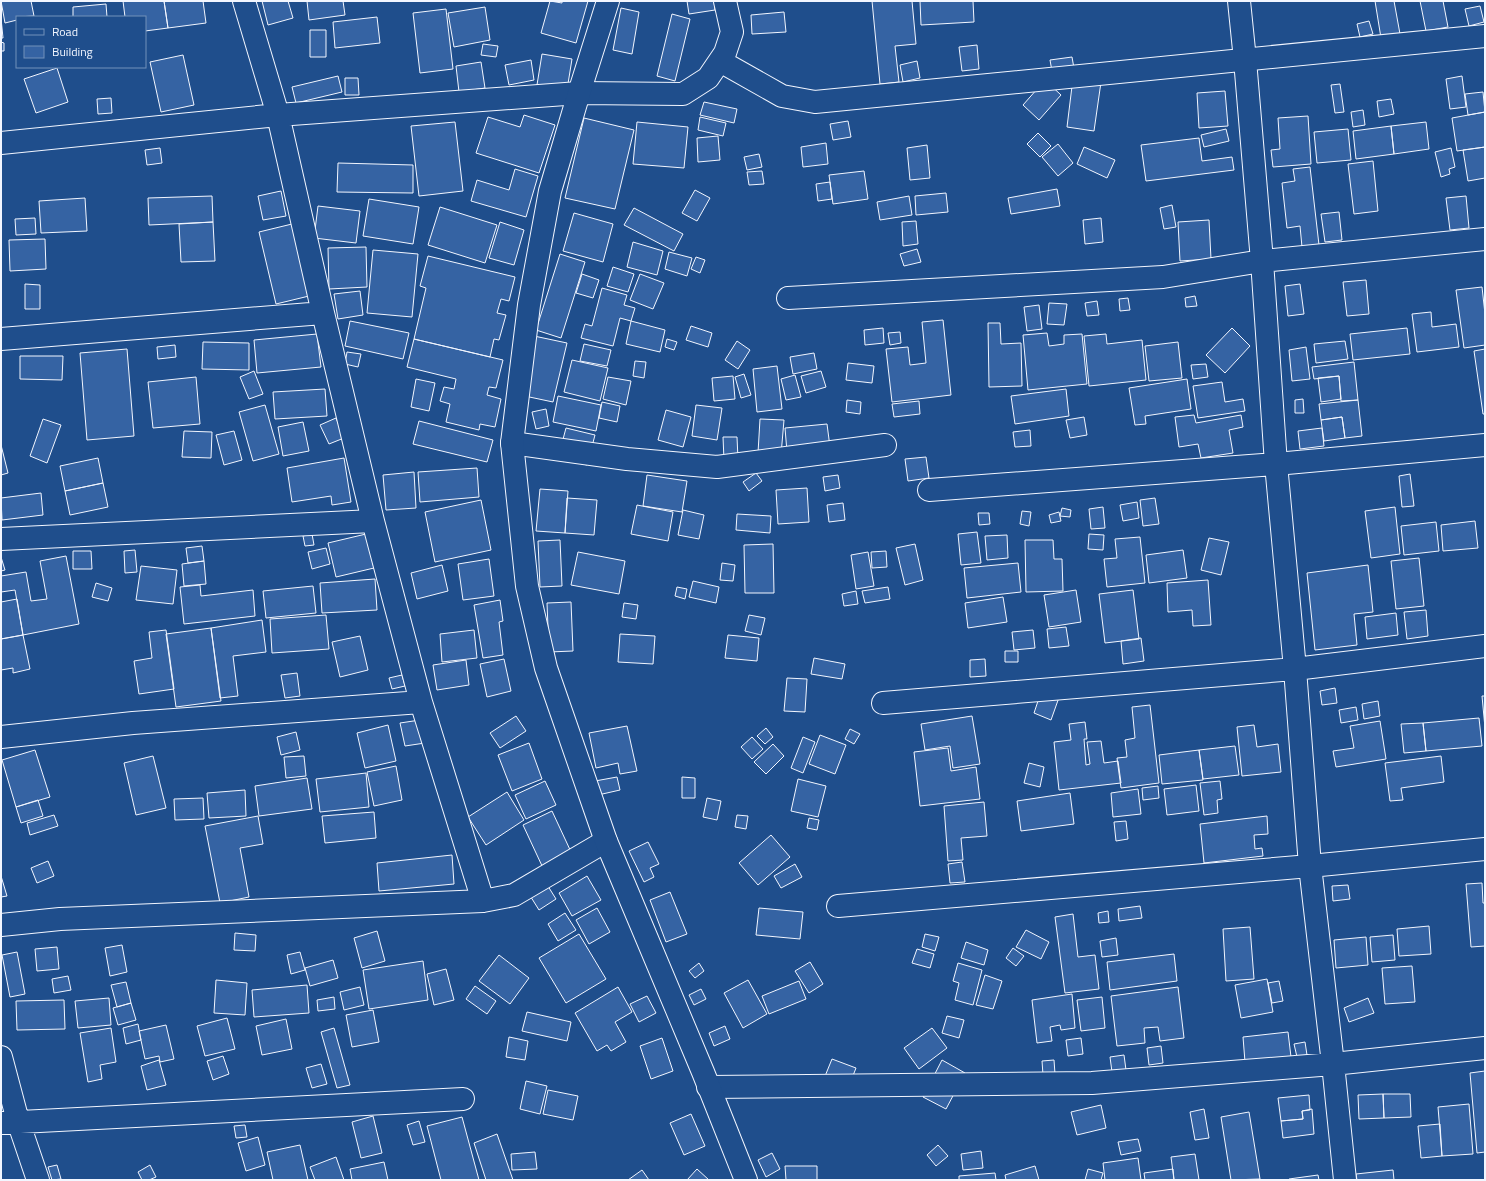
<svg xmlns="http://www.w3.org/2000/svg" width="1486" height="1181" font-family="'Titillium Web',sans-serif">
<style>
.building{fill:#3563a3;stroke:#f2f6ff}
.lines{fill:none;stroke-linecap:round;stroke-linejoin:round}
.street-casing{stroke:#f2f6ff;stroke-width:24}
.secondary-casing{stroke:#f2f6ff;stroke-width:24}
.street{stroke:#1f4e8c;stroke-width:22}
.secondary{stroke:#1f4e8c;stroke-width:22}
</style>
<rect width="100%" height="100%" fill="#1f4e8c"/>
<path class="building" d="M1,1h30l3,15 -17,1v3l-12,3z
M123,1h41l4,27 -23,3v-14h-20z
M164,1h39l3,22 -38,5z
M262,1h26l5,17 -25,7z
M307,1h36l2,14 -36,5z
M550,1l12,2v-2h26l-12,42 -35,-10z
M687,1h27l1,9 -26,4z
M872,1h40l4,43 -21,2 4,36 -19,2z
M920,1h53l1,21 -53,3z
M1375,1h19l6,33 -19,4z
M1420,1h23l5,26 -22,4z
M106,4l1,13h-34v-10z
M1480,6l4,16 -15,4 -4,-17z
M485,7l5,33 -36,7 -6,-34z
M621,8l18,4 -7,42 -19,-4z
M446,9l7,60 -33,4 -7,-60z
M784,12l2,20 -34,2 -1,-19z
M672,14l18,5 -15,62 -18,-5z
M377,17l3,26 -45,5 -2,-26z
M1,18l2,20h-2z
M1369,21l4,13 -13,3 -3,-13z
M310,30h16v27h-16z
M1,42l3,1v8h-3z
M483,44l15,2 -2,11 -15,-2z
M977,45l2,24 -17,2 -3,-24z
M542,54l30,5 -6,37 -30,-5z
M183,55l11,50 -33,7 -11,-50z
M1072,57l3,17 -22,3 -3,-17z
M531,60l3,20 -25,5 -4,-20z
M917,61l3,17 -17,4 -3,-17z
M481,62l4,26 -26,4 -3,-26z
M57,68l11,34 -32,11 -12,-34z
M338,76l4,16 -46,11 -4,-16z
M1462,76l4,31 -16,2 -4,-30z
M345,78h13l1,17h-14z
M1073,78l28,4 -7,49 -27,-4z
M1045,80l16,15 -22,25 -16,-15z
M1340,84l4,28 -9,1 -4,-28z
M1225,91l3,35 -29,2 -2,-35z
M1483,92l2,20 -17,3 -3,-21z
M111,98l1,15 -14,1 -1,-15z
M1391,99l3,15 -15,3 -2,-16z
M704,102l33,7 -3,14 -34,-8z
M1363,110l2,15 -12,2 -2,-15z
M1485,112v35l-28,4 -5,-33z
M524,115l31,10 -16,48 -63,-20 12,-36 32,10z
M1308,116l3,48 -38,3 -2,-17 9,-1 -2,-31z
M700,117l26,6 -3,13 -25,-6z
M584,118l50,12 -19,79 -50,-11z
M848,121l3,16 -18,3 -3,-16z
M455,122l8,69 -44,5 -8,-70z
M637,122l51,5 -4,41 -51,-4z
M1426,122l3,27 -35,5 -3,-28z
M1391,126l3,28 -38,5 -3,-28z
M1226,129l3,12 -25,6 -3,-12z
M1348,129l3,31 -34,3 -3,-31z
M1038,133l13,13 -11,11 -13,-13z
M718,136l2,24 -22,2 -1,-24z
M1199,138l3,23 30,-4 2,13 -88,11 -5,-36z
M826,143l2,21 -25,3 -2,-20z
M1058,144l15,19 -15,13 -16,-19z
M927,145l3,33 -20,2 -3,-32z
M1084,147l31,13 -8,18 -30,-14z
M1485,147v31l-17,3 -5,-31z
M160,148l2,15 -15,2 -2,-15z
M1451,148l4,19 -6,2 1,5 -9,3 -6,-25z
M759,154l3,13 -15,3 -3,-13z
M1373,161l5,50 -24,3 -6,-50z
M338,163l75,2v28l-76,-1z
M1310,167l9,78 -17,2 -2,-21 -13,2 -5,-45 13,-2 -2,-12z
M515,169l23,7 -12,41 -55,-16 6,-21 32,10z
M762,171l2,13 -15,1 -2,-13z
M864,171l4,28 -35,5 -4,-29z
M830,182l2,17 -14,2 -2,-17z
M1057,189l3,17 -49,8 -3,-16z
M695,190l15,8 -13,23 -15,-8z
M281,191l5,25 -23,4 -5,-24z
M946,193l2,19 -32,3 -1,-19z
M212,196l1,26 -64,3 -1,-27z
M909,196l3,19 -32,5 -3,-18z
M1466,196l3,32 -19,2 -4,-32z
M85,198l2,33 -46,2 -2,-32z
M369,199l50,8 -6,37 -50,-8z
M1172,205l4,22 -12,2 -4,-21z
M318,206l42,5 -4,32 -42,-5z
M440,207l57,18 -12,38 -57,-18z
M634,208l49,26 -9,17 -50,-26z
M1339,212l3,28 -17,2 -4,-28z
M574,213l39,11 -10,38 -40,-11z
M35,218l1,16 -20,1 -1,-16z
M1101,218l2,24 -18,2 -2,-24z
M1209,220l2,39 -31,2 -2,-39z
M916,221l2,23 -15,2 -1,-24z
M213,222l2,39 -34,1 -2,-38z
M500,222l24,8 -10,35 -25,-7z
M292,224l17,72 -33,8 -17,-72z
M45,239l1,30 -36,2 -1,-31z
M633,242l30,9 -6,24 -30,-8z
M366,247l1,40 -38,2 -1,-41z
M917,249l4,13 -17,4 -4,-12z
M373,250l45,4 -6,63 -45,-4z
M669,252l23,6 -5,18 -22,-7z
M560,254l25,8 -24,76 -25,-8z
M428,256l87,21 -6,24 -8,-2 -4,14 9,2 -7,25 -5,-1 -4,18 -76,-18 12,-51 -6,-2z
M696,257l9,3 -5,13 -9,-4z
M613,267l21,7 -6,18 -21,-6z
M582,274l17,6 -6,18 -17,-5z
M640,274l24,9 -11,26 -23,-9z
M1366,280l3,34 -22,2 -4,-34z
M25,284l15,1v24h-15z
M1300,284l4,30 -16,2 -3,-30z
M1482,287l3,27v31l-21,3 -8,-58z
M602,288l25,7 -3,10 11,3 -4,13 -11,-3 -7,28 -32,-8 4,-14 7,2z
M360,291l3,24 -25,4 -4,-25z
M1195,296l2,10 -11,1 -1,-9z
M1128,298l2,12 -10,1 -1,-12z
M1097,301l2,14 -12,1 -2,-13z
M1049,303l18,1 -3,21 -17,-1z
M1039,305l3,24 -15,2 -3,-24z
M1431,312l1,15 24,-3 3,23 -42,5 -5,-38z
M943,320l8,75 -59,7 -6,-53 22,-2 2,18 16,-2 -4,-41z
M350,321l59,12 -6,26 -58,-13z
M631,321l34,9 -5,22 -34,-8z
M988,323h12l1,21 20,-1 1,43 -33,1z
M691,326l21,7 -4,14 -22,-7z
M883,328l1,15 -19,2 -1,-15z
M1232,328l18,18 -25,27 -19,-18z
M1407,328l3,26 -57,6 -3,-26z
M900,332l1,11 -11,2 -2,-12z
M1047,333l2,13 15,-2v-9l18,-1 5,50 -59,6 -5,-55z
M317,334l4,33 -64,6 -3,-33z
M1106,334l1,10 35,-4 4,40 -57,6 -5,-50z
M534,336l33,7 -14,59 -33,-7z
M414,339l89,21 -7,28 -7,-1 -2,8 14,4 -6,28 -15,-3 -1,6 -33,-8 4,-18 -10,-3 4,-14 10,2 2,-10 -49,-12z
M667,339l10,3 -3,8 -9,-3z
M737,341l13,9 -12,19 -13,-9z
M1345,341l3,18 -32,4 -2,-19z
M203,342l46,1v27l-47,-1z
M1178,342l4,36 -33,3 -4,-35z
M584,344l27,6 -4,16 -27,-5z
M175,345l1,12 -18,2 -1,-12z
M1306,347l4,32 -18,2 -3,-31z
M127,349l7,87 -47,4 -7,-87z
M1485,349v65h-2l-9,-63z
M347,352l14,2 -3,13 -13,-3z
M814,353l3,16 -24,5 -3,-17z
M20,356h43l-1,24 -42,-1z
M572,360l36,8 -8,33 -36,-9z
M635,361l11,1 -2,16 -11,-2z
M1354,362l4,38 -17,1 -2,-25 -25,3 -2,-12z
M848,363l26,3 -2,17 -26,-3z
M1206,364l2,13 -15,2 -2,-14z
M777,366l5,43 -25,3 -4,-43z
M254,371l9,23 -14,5 -9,-22z
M821,371l5,16 -20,6 -5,-17z
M744,374l7,21 -10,3 -6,-21z
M795,375l6,22 -15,3 -5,-21z
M733,376l2,23 -21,2 -2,-23z
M1339,376l2,23 -20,3 -3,-24z
M196,377l4,47 -47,4 -5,-46z
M608,377l23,4 -5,24 -23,-6z
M416,379l19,4 -6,28 -18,-4z
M1187,379l4,30 -46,7 1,8 -11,1 -6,-37z
M1222,382l3,20 18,-3 2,12 -47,7 -5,-32z
M325,389l2,27 -52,3 -2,-27z
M1066,389l3,27 -54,8 -4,-28z
M558,396l43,9 -5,26 -43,-9z
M1303,399l1,14h-9v-13z
M847,400l14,2 -1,12 -14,-2z
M1358,400l4,36 -17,2 -3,-21 -21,3 -2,-16z
M919,401l1,13 -26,3 -2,-13z
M602,402l18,4 -3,16 -18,-4z
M265,405l14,49 -26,7 -14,-49z
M696,405l26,3 -5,32 -25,-4z
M546,409l3,17 -13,3 -4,-17z
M666,410l25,7 -8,30 -25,-7z
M1194,415l2,8 45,-8 2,12 -14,3 4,23 -32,5 -3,-14 -19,3 -4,-30z
M1084,417l3,18 -17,3 -4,-18z
M1342,417l3,21 -21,3 -3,-21z
M336,418l8,20 -15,6 -9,-19z
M43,419l18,6 -14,38 -17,-7z
M760,419l24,1 -3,35 -23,-2z
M419,421l74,19 -6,22 -74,-18z
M303,422l6,29 -26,5 -5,-29z
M827,424l3,23 -43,5 -2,-24z
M566,428l29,7 -8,30 -29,-7z
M1322,428l2,18 -24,3 -2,-18z
M1030,430l1,16 -16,1 -2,-15z
M184,431l28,1 -1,26 -29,-1z
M234,431l8,29 -18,5 -8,-30z
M723,437h14l1,22 -14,1z
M1,445l7,28 -7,2z
M926,457l3,21 -21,3 -3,-22z
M98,458l5,25 -38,8 -5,-25z
M344,458l7,44 -19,3 -1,-9 -39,6 -5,-34z
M477,468l2,29 -59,5 -2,-30z
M414,472l2,36 -30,2 -3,-35z
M756,473l6,8 -13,10 -6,-9z
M1410,474l4,32 -12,1 -3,-31z
M647,475l40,6 -5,31 -39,-6z
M838,475l2,13 -15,3 -2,-14z
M103,483l5,24 -38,8 -5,-24z
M807,488l2,34 -31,2 -2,-34z
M540,489l28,2 -3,42 -29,-2z
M41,493l2,22 -41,5 -1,-22z
M567,498l30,2 -3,35 -29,-2z
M1155,498l4,26 -16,2 -3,-26z
M481,500l10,50 -56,12 -10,-50z
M1137,502l2,16 -16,3 -3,-16z
M843,503l2,17 -16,2 -2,-17z
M637,505l36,7 -5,29 -37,-7z
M1103,507l2,21 -14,1 -2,-20z
M1395,507l5,47 -29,4 -6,-47z
M1062,508l9,2 -1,7 -10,-1z
M683,510l21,5 -5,24 -21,-4z
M1022,511l9,1 -2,14 -9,-2z
M1059,512l2,9 -10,2 -2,-8z
M978,513h11l1,11 -11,1z
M737,514l34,2 -1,17 -34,-3z
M1475,521l3,27 -35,3 -2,-26z
M1436,522l3,29 -35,4 -3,-29z
M977,532l4,31 -20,2 -3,-31z
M312,534l2,11 -9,1 -2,-10z
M366,534l8,34 -38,9 -8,-34z
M1089,534l15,1 -1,15 -15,-1z
M1007,535l1,23 -21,2 -2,-24z
M1140,537l5,46 -38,4 -3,-28 13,-1 -2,-19z
M1209,538l20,4 -8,33 -20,-5z
M560,540l2,46 -22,1 -2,-46z
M1025,540h28l1,19h8l1,32 -37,1z
M773,544l1,49h-29l-1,-48z
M915,544l8,36 -18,5 -9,-37z
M202,546l2,15 -16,2 -2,-15z
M326,548l4,16 -18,5 -4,-17z
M135,550l2,22 -12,1 -1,-22z
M1183,550l4,28 -38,5 -3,-28z
M73,551h18l1,18h-19z
M886,551l1,16 -15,1 -1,-16z
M578,552l47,9 -6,33 -48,-9z
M868,552l6,34 -18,3 -5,-34z
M66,556l13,68 -56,11 -8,-45 -14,2v-16l25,-4 5,29 16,-2 -7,-38z
M1,557l4,13 -4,1z
M1419,558l5,48 -28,3 -5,-48z
M489,559l5,37 -31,4 -5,-36z
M204,561l2,23 -22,2 -2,-22z
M722,563l13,2 -2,16 -13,-1z
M1018,563l3,29 -54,6 -3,-30z
M442,565l6,26 -31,8 -6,-26z
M1368,565l5,47 -19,2 3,31 -42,5 -8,-77z
M141,566l36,4 -4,34 -37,-4z
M375,579l2,31 -55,3 -2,-30z
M1208,580l3,45 -18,1 -1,-16 -24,2 -1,-29z
M693,581l26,6 -3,16 -27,-6z
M96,583l16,5 -4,13 -16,-4z
M200,585l1,11 52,-6 2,26 -71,8 -4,-37z
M313,586l3,27 -50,5 -3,-27z
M677,587l10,2 -2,10 -10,-3z
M888,587l2,12 -25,4 -3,-12z
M1076,590l5,32 -32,5 -5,-32z
M1133,590l6,49 -34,4 -6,-49z
M856,591l2,13 -14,2 -2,-12z
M1003,597l4,25 -39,6 -3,-25z
M17,599l6,36 -22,4v-37z
M500,600l3,21 -4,1 4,33 -20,3 -9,-53z
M571,602l2,49 -24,1 -2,-49z
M624,603l14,2 -2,14 -14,-2z
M1426,610l2,26 -21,3 -3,-27z
M1396,613l2,22 -31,4 -2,-22z
M326,615l3,34 -57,4 -2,-34z
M749,615l16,3 -4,17 -16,-4z
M262,620l4,32 -33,4 5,40 -18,2 -9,-70z
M1066,627l3,19 -20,2 -2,-19z
M211,628l10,73 -45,6 -10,-73z
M166,630l8,59 -35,5 -5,-33 18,-3 -3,-26z
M474,630l3,28 -35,4 -2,-28z
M1033,630l2,18 -21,2 -2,-18z
M620,634l35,2 -2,28 -35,-2z
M23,635l7,34 -17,4v-5l-12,2v-31z
M728,635l31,3 -2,23 -32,-3z
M360,636l8,34 -28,7 -8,-35z
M1141,638l3,23 -21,3 -2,-23z
M1005,651h13v11h-13z
M814,658l31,6 -3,15 -31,-5z
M504,659l7,32 -24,6 -7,-33z
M985,659l1,17 -16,1v-17z
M466,660l3,25 -32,5 -4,-25z
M297,673l3,23 -15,2 -4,-23z
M402,675l3,11 -13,3 -3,-11z
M787,678l20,1 -2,33 -21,-1z
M1044,683l18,6 -11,31 -17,-7z
M1335,688l2,15 -15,2 -2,-14z
M1482,696h3v32z
M1378,701l2,15 -16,3 -2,-15z
M1150,705l9,78 -38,5 -4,-30 10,-1 -2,-17 10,-2 -3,-31z
M1356,707l2,13 -17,3 -2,-13z
M516,716l10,15 -26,17 -10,-15z
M972,716l8,48 -27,4 -3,-22 -25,4 -4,-26z
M1479,718l3,28 -56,5 -3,-28z
M420,720l5,23 -20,3 -5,-23z
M1380,721l6,38 -50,8 -3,-16 21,-3 -4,-22z
M1085,722l2,17h-3l2,26 4,-1 -3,-22 14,-1 3,22 14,-2 3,22 -62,7 -5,-48 17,-2 -2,-16z
M1423,723l3,28 -22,2 -3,-29z
M388,725l8,36 -31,7 -8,-35z
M1254,725l3,22 21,-3 3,28 -39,4 -5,-49z
M627,726l10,45 -17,3 -2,-11 -22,5 -7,-35z
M766,728l7,9 -8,7 -8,-8z
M850,729l10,5 -6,10 -9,-5z
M296,732l4,18 -19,5 -4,-18z
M820,735l26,10 -11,29 -26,-10z
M752,737l11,12 -11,10 -11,-12z
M803,737l12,5 -12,31 -12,-5z
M529,743l13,36 -30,12 -14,-36z
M773,744l11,12 -18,18 -12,-12z
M1235,746l4,29 -36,4 -4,-29z
M948,748l3,23 25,-4 4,32 -60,7 -6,-54z
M35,750l15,47 -34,10 -14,-47z
M1199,750l4,30 -41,4 -3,-29z
M153,756l13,52 -30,7 -12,-52z
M304,756l2,20 -20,2 -2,-21z
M1441,756l3,26 -43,6 2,12 -13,1 -5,-38z
M1029,763l15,4 -4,20 -16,-4z
M396,766l6,34 -28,6 -7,-34z
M366,773l3,34 -49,5 -4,-33z
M617,777l3,13 -22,5 -3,-14z
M682,777l13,1v20h-13z
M307,778l5,31 -53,7 -4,-30z
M798,779l28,7 -8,31 -27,-6z
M545,781l11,24 -30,14 -11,-24z
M1220,781l2,18 -5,1 1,13 -14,2 -4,-32z
M1196,785l3,26 -32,4 -3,-26z
M1158,786l1,12 -16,2 -1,-12z
M1138,789l3,25 -28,3 -2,-24z
M245,790l1,26 -37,2 -2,-25z
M507,792l17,28 -38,25 -18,-28z
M1070,793l4,31 -53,7 -4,-30z
M203,798l1,21 -29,1 -1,-21z
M707,798l14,3 -4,19 -14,-3z
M38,800l5,16 -22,7 -5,-16z
M984,802l3,34 -26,2 2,22 -15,1 -4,-55z
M552,811l20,43 -29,14 -20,-43z
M374,812l2,26 -51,5 -3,-27z
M54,815l4,11 -28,9 -3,-12z
M737,815l11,1 -2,13 -11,-2z
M258,816l5,28 -23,4 9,49 -29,6 -15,-77z
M1267,816l1,18 -14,1 1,14 7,-1 1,8 -59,7 -4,-39z
M809,818l10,2 -2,10 -10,-2z
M1126,821l2,18 -12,2 -2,-19z
M771,835l19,22 -32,28 -19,-22z
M648,842l11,22 -9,4 4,9 -10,5 -15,-31z
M452,855l2,29 -75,7 -2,-28z
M48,861l6,15 -17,7 -6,-15z
M962,862l3,20 -15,1 -2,-19z
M795,864l7,13 -21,11 -7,-12z
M1,876l6,20 -6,1z
M587,876l14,24 -29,16 -13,-23z
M546,883l10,16 -17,11 -10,-16z
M1482,883l1,20h2v43l-14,1 -5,-63z
M1348,885l2,14 -17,2 -1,-15z
M670,892l17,42 -21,8 -16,-42z
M1140,906l2,12 -23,3 -1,-12z
M597,908l13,24 -21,12 -13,-24z
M759,908l44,4 -3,27 -44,-4z
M1108,911l1,11 -10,1 -1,-10z
M565,913l11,17 -18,11 -10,-17z
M1073,914l5,43 17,-2 4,34 -34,4 -10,-76z
M1429,926l2,28 -32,2 -2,-27z
M1250,927l4,52 -28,2 -3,-52z
M1026,930l23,12 -8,17 -25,-12z
M377,931l8,30 -23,7 -8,-30z
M235,933l21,2 -1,16 -21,-1z
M579,934l27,45 -40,24 -27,-45z
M925,934l14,3 -4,14 -13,-4z
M1393,935l2,25 -23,2 -2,-25z
M1366,937l2,28 -32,3 -2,-28z
M1116,938l2,17 -16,2 -2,-16z
M966,942l22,8 -4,15 -23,-7z
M122,945l5,27 -17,4 -5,-28z
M57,947l2,22 -22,2 -2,-22z
M1013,948l11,8 -8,10 -10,-8z
M917,949l17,5 -4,14 -18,-5z
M17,952l8,42 -15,3 -8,-42z
M300,952l5,18 -14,4 -4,-19z
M1174,954l3,27 -67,9 -3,-28z
M499,955l30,23 -19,26 -31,-23z
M333,960l5,18 -28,8 -5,-18z
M423,961l5,39 -59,9 -6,-39z
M810,962l13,22 -14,9 -14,-22z
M699,963l5,8 -9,7 -6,-7z
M958,963l24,7 -9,35 -18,-5 4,-17 -6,-2z
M1412,966l3,36 -30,2 -3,-36z
M446,969l8,31 -20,5 -7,-31z
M985,975l17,6 -9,28 -17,-4z
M68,976l3,14 -17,3 -2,-14z
M1267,979l6,33 -32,6 -6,-33z
M216,980l31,3 -2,32 -31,-2z
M748,980l19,34 -24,14 -19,-35z
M799,981l7,18 -37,15 -7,-18z
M1279,981l4,20 -11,2 -4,-20z
M126,982l5,21 -14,4 -6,-22z
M307,985l2,28 -55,4 -2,-27z
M475,986l21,15 -9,13 -21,-15z
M360,987l4,18 -20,5 -4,-18z
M618,987l14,25 -17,10 11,20 -15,9 -4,-6 -10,6 -22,-38z
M1178,987l6,51 -24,3 -2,-14 -14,1 1,15 -28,3 -6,-50z
M701,989l5,10 -12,6 -5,-10z
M1072,994l3,34 -14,2 -1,-5 -10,2 2,14 -15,2 -5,-43z
M647,996l9,17 -17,9 -9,-18z
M334,997l1,12 -17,2 -1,-11z
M1102,997l3,31 -24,3 -4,-31z
M109,998l2,27 -33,3 -3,-27z
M1368,998l6,15 -25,9 -5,-14z
M64,1000l1,29 -48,1 -1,-29z
M131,1003l5,17 -18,5 -5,-17z
M373,1010l6,32 -27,5 -6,-32z
M527,1012l44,10 -4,19 -45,-10z
M947,1016l17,4 -5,18 -17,-5z
M227,1018l8,31 -30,7 -8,-30z
M286,1019l6,30 -30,6 -6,-29z
M138,1024l3,16 -15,4 -3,-16z
M166,1025l8,34 -14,3 -1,-6 -14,3 -6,-28z
M725,1026l5,13 -16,7 -5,-13z
M111,1028l5,34 -16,3 2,14 -14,3 -8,-49z
M334,1028l16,57 -13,3 -16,-56z
M932,1028l15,20 -28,21 -15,-21z
M1288,1032l3,25 -46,5 -2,-25z
M509,1037l19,4 -3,19 -19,-3z
M662,1038l11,33 -22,8 -11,-33z
M1081,1038l2,16 -15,2 -2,-16z
M1305,1042l2,13 -10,2 -3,-13z
M1161,1046l2,17 -14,2 -2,-17z
M1124,1055l2,15 -14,2 -2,-15z
M223,1056l6,18 -16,6 -6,-19z
M832,1059l24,9 -11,28 -24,-10z
M159,1060l7,25 -19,5 -6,-24z
M942,1060l23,13 -19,36 -23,-12z
M1054,1060l1,14 -12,1 -1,-14z
M321,1064l6,20 -15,4 -6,-20z
M1485,1071v81l-8,1 -7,-80z
M526,1081l21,5 -7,28 -20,-5z
M548,1090l30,6 -5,24 -30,-6z
M1383,1094l1,24 -25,1 -1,-24z
M1383,1094h27l1,23 -27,1z
M1309,1095l1,15 -8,1 1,8 -22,2 -3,-23z
M1469,1104l4,50 -31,2 -4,-49z
M1101,1105l5,23 -29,7 -6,-23z
M1204,1109l5,29 -14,2 -5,-28z
M1312,1109l2,25 -31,4 -2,-17 22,-2 -1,-8z
M1249,1112l11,67 -29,1 -10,-63z
M691,1114l14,32 -21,9 -14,-32z
M373,1116l9,37 -21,5 -9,-36z
M462,1117l17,63h-38l-14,-54z
M419,1121l6,21 -12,3 -6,-20z
M1440,1124l2,32 -21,2 -3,-32z
M245,1125l2,12 -11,1 -2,-12z
M497,1134l16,46h-27l-12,-37z
M258,1137l7,28 -19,6 -8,-28z
M1138,1139l3,12 -20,4 -3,-13z
M300,1145l8,35h-35l-6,-28z
M938,1145l10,11 -12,10 -9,-11z
M981,1151l2,17 -20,2 -2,-16z
M535,1152l2,17 -25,1 -1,-16z
M772,1153l8,16 -14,8 -8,-17z
M1195,1154l4,26h-25l-3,-23z
M336,1157l8,23h-29l-5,-13z
M1138,1158l3,22h-36l-2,-17z
M384,1162l4,18h-36l-2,-11z
M57,1165l4,14 -9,1 -4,-13z
M150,1165l6,12 -7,3h-7l-4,-8z
M785,1166h32v14h-31z
M1035,1166l4,14h-33l-1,-5z
M697,1169l12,11h-22z
M1088,1169l15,4 -2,7h-16z
M1173,1169l1,11h-29l-1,-7z
M642,1170l7,10h-21z
M1393,1170l1,10h-37l-1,-6z
M995,1173l1,7h-37v-4z
M1318,1175l1,5h-30v-1z"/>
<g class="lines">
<g class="street-casing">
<path id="street" d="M244,1l34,114 45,198 50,208 48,181 62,199
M1239,1l6,59 17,201 14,203 19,205 15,197 23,198 12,116
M720,61l62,35 33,6 670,-66
M1,143l277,-28 301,-22 104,1 25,-16 17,-25 7,-21 -7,-31
M788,298l375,-21 99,-16 223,-22
M1,339l322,-26
M512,443l115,16 90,8 168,-22
M929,490l347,-26 209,-19
M1,539l372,-18
M883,703l412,-34 190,-23
M1,737l132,-14 288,-21
M838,906l472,-40 175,-17
M1,925l59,-6 423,-18 31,-6 92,-54
M1,1057l17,64 20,59
M708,1087l384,-4 241,-19 152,-16
M1,1123l462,-24"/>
</g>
<g class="secondary-casing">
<path id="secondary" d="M608,1l-29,92 -29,98 -21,114 -17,138 15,143 19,82 60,173 97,231 43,108"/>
</g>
<use href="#street" class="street"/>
<use href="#secondary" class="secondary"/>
</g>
<rect width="1486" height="1181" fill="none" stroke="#f2f6ff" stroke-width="4"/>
<rect x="16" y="16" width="130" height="52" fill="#1f4e8c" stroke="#7391ba"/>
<rect x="24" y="29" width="20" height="6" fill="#1f4e8c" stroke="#7391ba"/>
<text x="52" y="36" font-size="12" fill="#f2f6ff">Road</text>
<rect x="24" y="46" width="20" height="12" fill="#3563a3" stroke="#7391ba"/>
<text x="52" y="56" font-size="12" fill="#f2f6ff">Building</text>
</svg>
